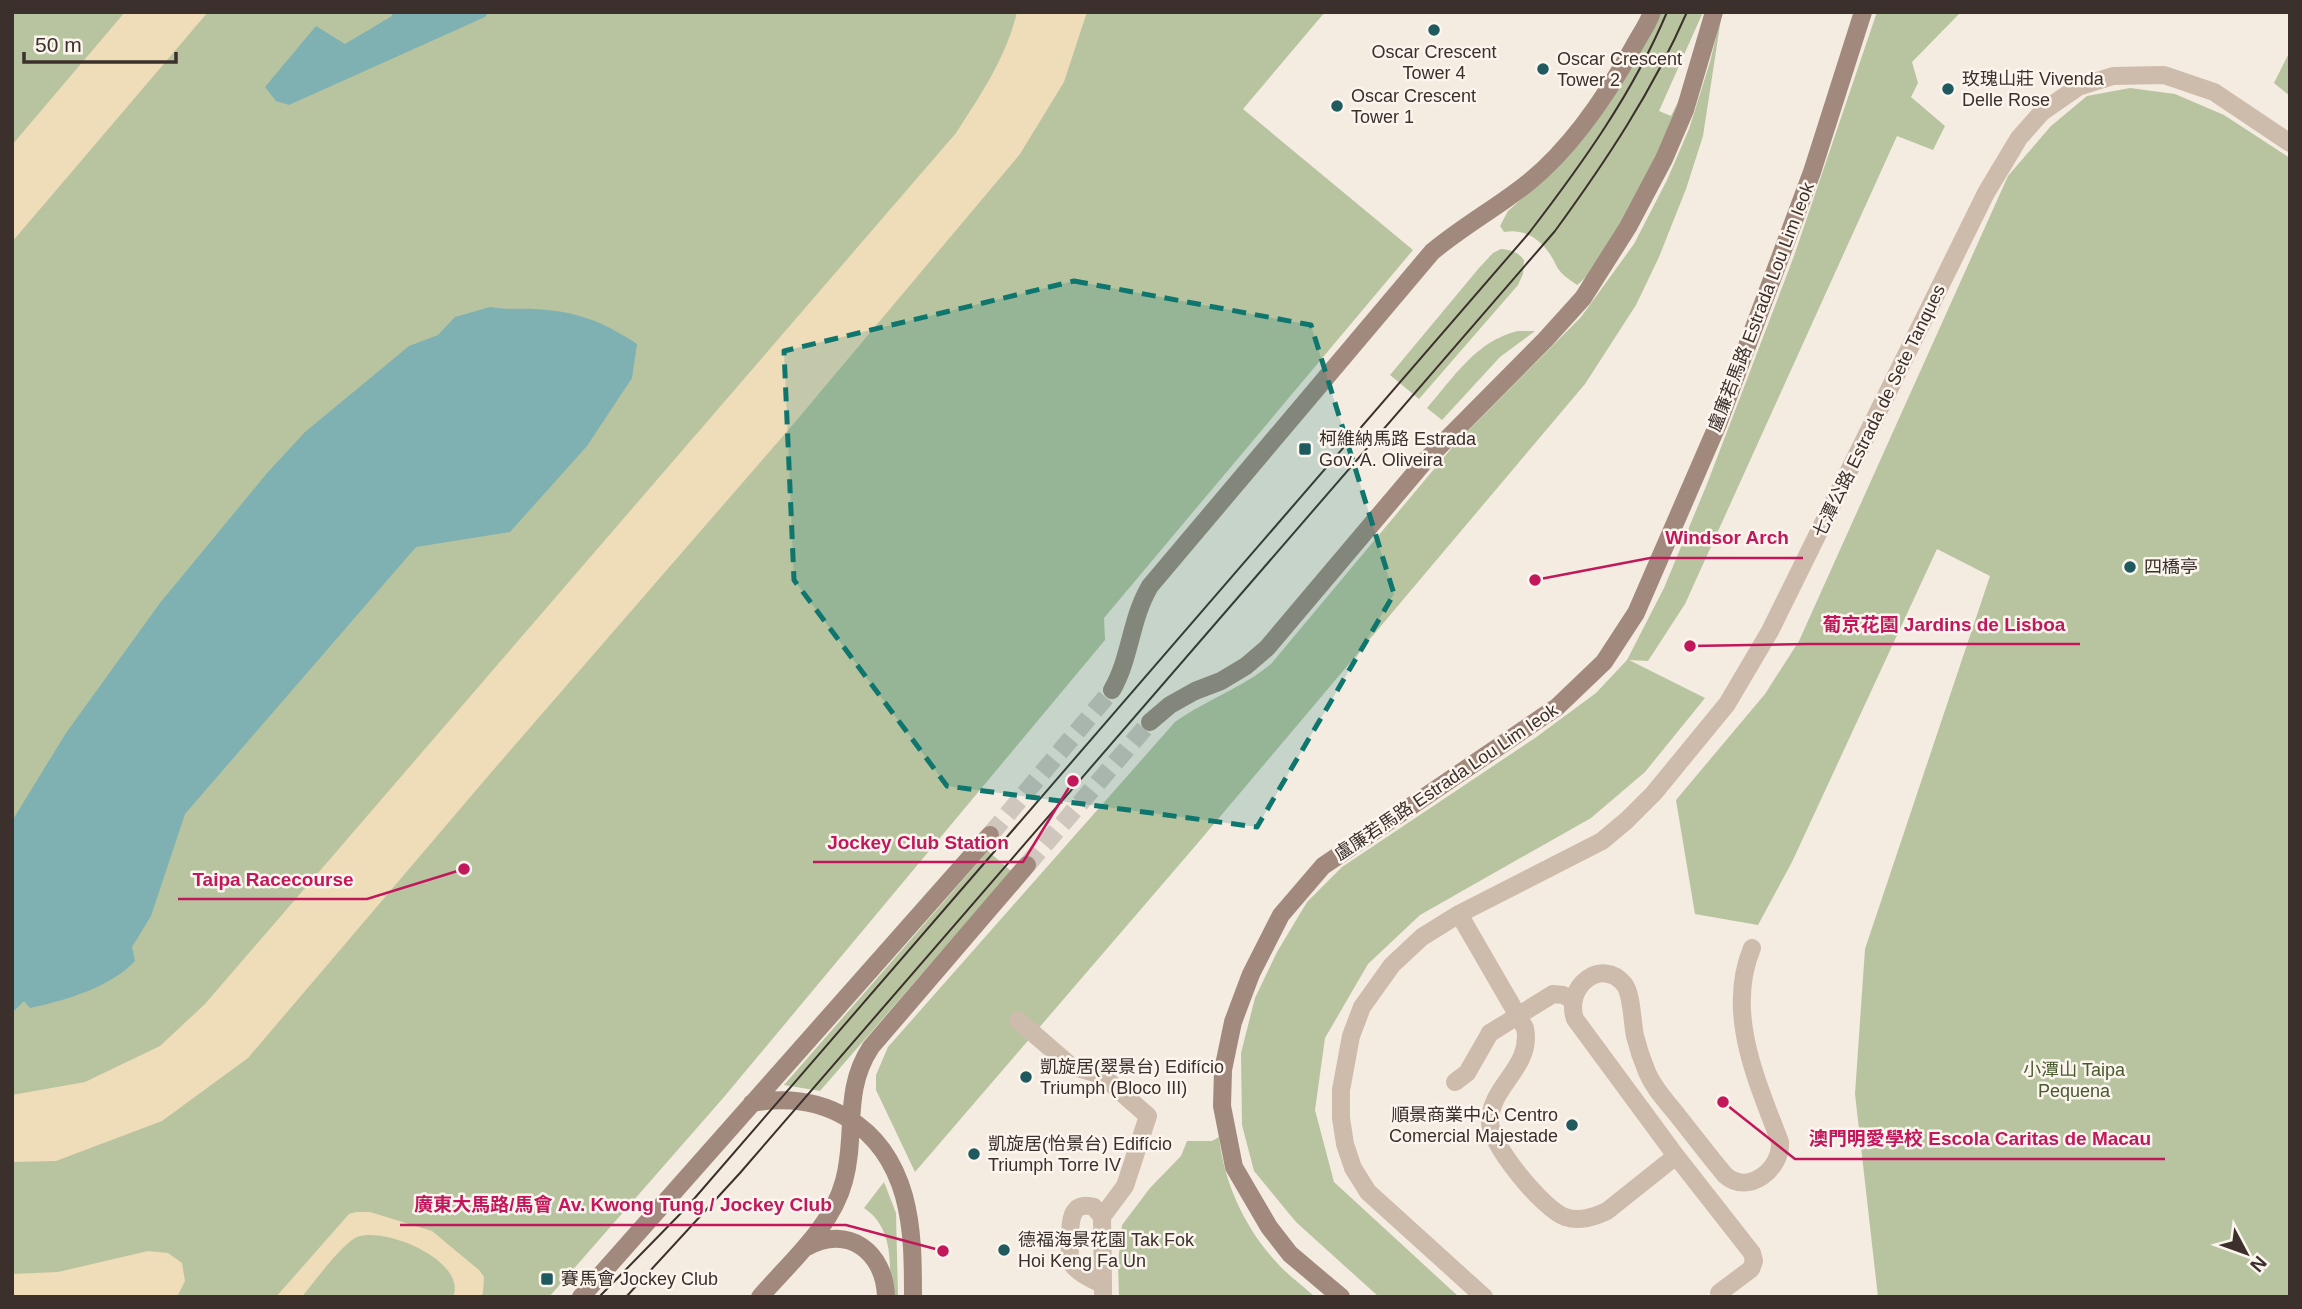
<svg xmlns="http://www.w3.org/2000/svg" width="2302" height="1309" font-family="Arial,'Noto Sans SC',sans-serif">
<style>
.green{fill:#b8c4a0}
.sand{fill:#efdcb8}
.water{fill:#7fb0b2}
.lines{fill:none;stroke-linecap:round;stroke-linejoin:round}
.secondary-tunnel{stroke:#cfc6bd;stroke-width:18;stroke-dasharray:18 9;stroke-linecap:butt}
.street{stroke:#cdbbac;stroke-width:18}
.secondary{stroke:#a18a7d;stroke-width:18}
.tram{stroke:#3b302b;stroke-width:2}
.street-bridge{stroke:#cdbbac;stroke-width:18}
.marked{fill:#0f766e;fill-opacity:0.2;stroke:#0f766e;stroke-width:5;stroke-dasharray:14 9;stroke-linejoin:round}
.poi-dot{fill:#1f5a5e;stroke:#fbf5ee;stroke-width:2.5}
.labels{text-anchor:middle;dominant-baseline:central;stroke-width:5;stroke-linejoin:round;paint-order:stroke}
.poi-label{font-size:18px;fill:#3b302b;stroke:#fbf5ee;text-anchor:start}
.street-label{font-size:18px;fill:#3b302b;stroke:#fbf5ee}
.park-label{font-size:18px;fill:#4a5a2e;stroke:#fbf5ee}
.leader{fill:none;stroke:#c2185b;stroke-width:2.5}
.callout-dot{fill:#c2185b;stroke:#fbf5ee;stroke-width:2.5}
.callout-label{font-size:19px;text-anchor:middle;font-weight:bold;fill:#c2185b;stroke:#fbf5ee;stroke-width:5;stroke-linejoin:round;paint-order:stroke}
</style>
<rect width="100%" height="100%" fill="#f4ebe1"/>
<path class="green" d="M12,12h1313l-82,97 170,141 -309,368 1,22 -381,457 -175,200h-537z
M1657,12h46l-44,99 12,5 13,-26c-15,47 -39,91 -63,134 -13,22 -23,45 -44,61 -7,-5 -17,-11 -21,-20 -9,-20 -27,-38 -52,-33l-4,-6 8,-15 27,-24z
M1722,12l-19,124 -17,53 -27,68 -23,48 -51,79 -388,460 -282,328 -39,-82v-15l12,-28 287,-325c31,-22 67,-34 96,-58l184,-220 126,-127 53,-73 33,-64 22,-51 21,-67z
M1877,12h84l-49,50 6,21 -7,14 34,29 -12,24 -36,-14 -212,468 -37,57 -19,-1 76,38 -60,74 -54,46 -171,97 -52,49 -43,74 -10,72 19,72 125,115h-80l-83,-75 -42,-51 -12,-46 -1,-72 14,-55 22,-46 30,-50 35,-35 193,-129 61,-45 31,-33 37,-72 43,-104 87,-228z
M2290,51v45l-16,-13z
M2130,88l45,6 49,21 66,43v1139h-412l-23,-203 10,-145 125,-373 -53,-27 -145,313 -34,63 -63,-11 -19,-114 89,-106 34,-53 209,-465 43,-50 36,-30z
M1501,249c10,1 17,3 23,11l-1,14 -5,11 -99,114 -29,-24 89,-107 14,-15z
M1518,331h17l-35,26 -58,63 -15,-12c26,-30 50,-68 91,-77z
M988,851l23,20 -191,220 -36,-6z
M1219,1137c5,47 27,93 59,127 11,12 25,22 37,33h-196l-1,-33 4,-39 28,-37 31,-32 6,-15h25z
M884,1182l12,31 2,84h-8c0,-33 4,-69 -26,-89z"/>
<path class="sand" d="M125,12h83l-196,230v-97z
M1017,12h70l-23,70 -44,72 -224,267 -307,354 -241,283 -86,63 -106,40 -44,1v-67l73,-13 75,-36 45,-42 751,-871c24,-37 51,-77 61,-121z
M356,1212h14l62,19 47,39 5,7 -1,16 -3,4h-27c15,-36 -68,-71 -96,-60 -14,6 -44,46 -55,60h-26l73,-83z
M148,1251l20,2 14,10 3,18 -8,16h-165v-23l46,-2z"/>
<path class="water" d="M391,12h98l-4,5 -196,88 -13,-4 -11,-14 51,-61 29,18 47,-28z
M490,307c15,3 29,1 44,2 42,2 68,12 103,35l-5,34 -45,68 -77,86 -94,15 -231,267 -34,102 -19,31 3,14c-24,26 -71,40 -105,47l-6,-7 -12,12v-192l54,-88 94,-130 108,-131 37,-40 104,-86 29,-11 17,-18z"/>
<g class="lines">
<path class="secondary-tunnel" d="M990,835l122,-145
M1027,865l123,-143"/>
<path class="street" d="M1459,914l66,114c8,39 -35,58 -35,93 -1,23 54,89 75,96 15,5 29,0 42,-6l69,-55
M1018,1020l53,46 33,10
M1455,1082l12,-9 23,-40
M1102,1217l23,-31 23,-70 -42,-37 -2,-7
M1103,1285c-9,-5 -28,-13 -32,-23 -2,-7 -1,-16 -1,-23 0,-16 0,-39 24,-32l8,10 1,68v12
M1719,1293l32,-24 3,-8 -2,-8 -76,-97 -101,-137c-11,-33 27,-62 49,-35 8,9 8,38 11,52 3,12 7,24 12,36 7,17 20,30 31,44 16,20 31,40 47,59 23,21 57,-6 55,-33 -23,-61 -55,-129 -28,-194
M1484,1297l-116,-105 -15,-24 -8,-24 -4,-26v-28l10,-54 11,-29 30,-42 30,-28 37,-23 143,-73 25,-21 27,-27 73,-89 43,-73 216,-438 33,-55 23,-26 36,-25 35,-11 51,-1 50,17 76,51"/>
<path class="secondary" d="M1112,690c19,-33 18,-70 38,-104l282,-334c31,-26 66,-45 97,-70 44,-36 78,-87 105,-136 6,-11 14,-22 18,-34
M1150,722l20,-17 25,-14 26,-10 25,-15 21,-18 158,-187 120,-121 38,-42 45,-71 36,-68 21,-49 29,-98
M752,1103c72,-13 132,22 152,93 9,33 9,67 9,101
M807,1247c41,-23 78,5 79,50
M581,1297l409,-462
M760,1297c30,-35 72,-70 84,-116 13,-47 -2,-90 27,-134l156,-182
M1341,1297l-51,-43 -21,-27 -35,-60 -12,-61 1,-36 10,-48 18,-48 30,-59 42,-49 234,-159 47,-45 32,-49 82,-189 94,-252 51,-160"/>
<path class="tram" d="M599,1297l88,-90 842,-974c53,-69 104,-140 138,-221
M626,1297l114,-124 815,-942c51,-70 97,-139 132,-219"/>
<path class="street-bridge" d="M1490,1033l63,-39 10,1 9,5"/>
</g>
<path class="marked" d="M1074,281l237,44 83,269 -137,233 -310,-41 -153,-206 -10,-229z"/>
<g class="poi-dot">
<circle cx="1434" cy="30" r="7"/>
<circle cx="1543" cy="69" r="7"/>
<circle cx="1948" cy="89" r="7"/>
<circle cx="1337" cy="106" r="7"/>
<rect x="1298" y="442" width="14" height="14" rx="3.5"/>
<circle cx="2130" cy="567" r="7"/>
<circle cx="1026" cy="1077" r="7"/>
<circle cx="1572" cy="1125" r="7"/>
<circle cx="974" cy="1154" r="7"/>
<circle cx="1004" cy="1250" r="7"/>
<rect x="540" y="1272" width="14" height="14" rx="3.5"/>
</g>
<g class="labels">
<g class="poi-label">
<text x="1434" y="52" text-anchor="middle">Oscar Crescent<tspan x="1434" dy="21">Tower 4</tspan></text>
<text x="1557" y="59">Oscar Crescent<tspan x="1557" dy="21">Tower 2</tspan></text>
<text x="1962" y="79">玫瑰山莊 Vivenda<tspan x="1962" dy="21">Delle Rose</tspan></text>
<text x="1351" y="96">Oscar Crescent<tspan x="1351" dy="21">Tower 1</tspan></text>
<text x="1319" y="439">柯維納馬路 Estrada<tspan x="1319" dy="21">Gov. A. Oliveira</tspan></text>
<text x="2144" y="567">四橋亭</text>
<text x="1040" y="1067">凱旋居(翠景台) Edifício<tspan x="1040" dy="21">Triumph (Bloco III)</tspan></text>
<text x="1558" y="1115" text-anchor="end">順景商業中心 Centro<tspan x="1558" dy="21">Comercial Majestade</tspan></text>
<text x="988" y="1144">凱旋居(怡景台) Edifício<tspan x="988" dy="21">Triumph Torre IV</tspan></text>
<text x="1018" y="1240">德福海景花園 Tak Fok<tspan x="1018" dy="21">Hoi Keng Fa Un</tspan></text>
<text x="561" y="1279">賽馬會 Jockey Club</text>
</g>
<g class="street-label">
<text transform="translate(1761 307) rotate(-69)">盧廉若馬路 Estrada Lou Lim Ieok</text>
<text transform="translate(1879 411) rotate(-64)">七潭公路 Estrada de Sete Tanques</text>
<text transform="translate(1446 782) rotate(-34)">盧廉若馬路 Estrada Lou Lim Ieok</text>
</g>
<g class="park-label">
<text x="2074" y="1070">小潭山 Taipa<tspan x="2074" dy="21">Pequena</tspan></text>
</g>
</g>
<path class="leader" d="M1535 580L1650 558H1803M1690 646L1809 644H2080M1073 781L1023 862H813M464 869L367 899H178M1723 1102L1795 1159H2165M943 1251L846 1225H400"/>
<g class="callout-dot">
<circle cx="1535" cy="580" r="7"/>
<circle cx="1690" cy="646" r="7"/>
<circle cx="1073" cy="781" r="7"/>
<circle cx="464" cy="869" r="7"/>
<circle cx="1723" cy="1102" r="7"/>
<circle cx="943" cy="1251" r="7"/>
</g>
<g class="callout-label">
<text x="1727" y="544">Windsor Arch</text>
<text x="1944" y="631">葡京花園 Jardins de Lisboa</text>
<text x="918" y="849">Jockey Club Station</text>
<text x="273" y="886">Taipa Racecourse</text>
<text x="1980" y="1145">澳門明愛學校 Escola Caritas de Macau</text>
<text x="623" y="1211">廣東大馬路/馬會 Av. Kwong Tung / Jockey Club</text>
</g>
<rect width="2302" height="1309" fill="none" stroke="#3b302b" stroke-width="28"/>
<g transform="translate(2246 1253) rotate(131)" stroke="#fbf5ee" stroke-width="5" paint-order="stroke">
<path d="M0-5L12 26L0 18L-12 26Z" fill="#3b302b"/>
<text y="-10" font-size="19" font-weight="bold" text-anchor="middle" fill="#3b302b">N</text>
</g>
<path d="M24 52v10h152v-10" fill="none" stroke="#3b302b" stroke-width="3.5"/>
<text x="35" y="52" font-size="21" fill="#3b302b" stroke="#fbf5ee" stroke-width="5" paint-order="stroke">50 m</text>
</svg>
